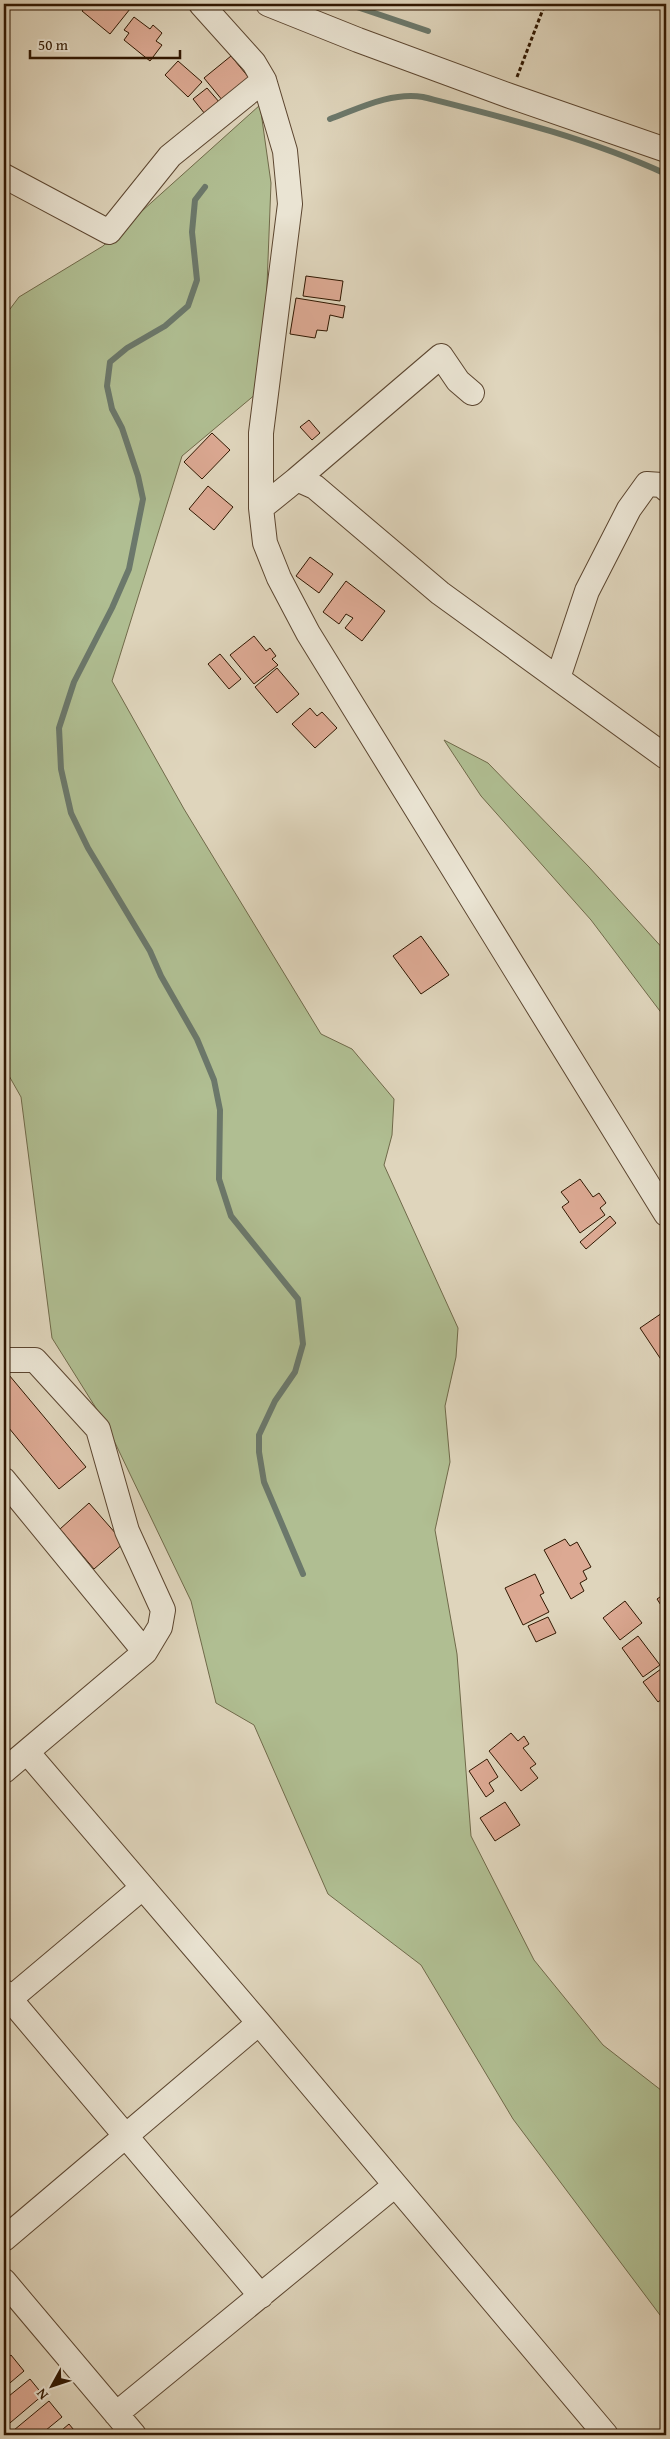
<svg xmlns="http://www.w3.org/2000/svg" width="670" height="2439" font-family="'Gentium Book Plus',serif">
<style>
.green{fill:#b0be92;stroke:#706a4a}
.lines{fill:none;stroke-linecap:round;stroke-linejoin:round}
.stream{stroke:#6b786b;stroke-width:6}
.building{fill:#dca993;stroke:#301701}
.minor-casing{stroke:#5c4630;stroke-width:26}
.path{stroke:#301701;stroke-width:3;stroke-dasharray:4 2.5;stroke-linecap:butt}
.minor{stroke:#eae4d3;stroke-width:24}
</style>
<rect width="100%" height="100%" fill="#dfd5bc"/>
<filter id="stains"><feTurbulence type="fractalNoise" baseFrequency=".004" numOctaves="4"/><feColorMatrix values="0 0 0 0 .2 0 0 0 0 .09 0 0 0 0 .02 0 0 0 .5 -.17"/></filter>
<radialGradient id="worn" r=".72"><stop offset=".6" stop-color="#630" stop-opacity="0"/><stop offset="1" stop-color="#630" stop-opacity=".3"/></radialGradient>
<path class="green" d="M260,105l11,78 -8,205 -81,68 -70,225 72,128 137,225 31,15 42,50 -2,36 -8,30 74,163 -2,29 -11,49 5,56 -15,68 22,124 14,182 63,124 69,85 63,49v229l-153,-204 -92,-154 -93,-71 -74,-169 -38,-22 -25,-102 -85,-177 -54,-86 -31,-241 -17,-30v-750l15,-20 84,-51z
M444,740l44,23 101,104 77,85v67l-75,-99 -110,-124z"/>
<g class="lines">
<path class="stream" d="M348,4l80,27
M330,119c30,-11 61,-27 93,-22 83,21 165,41 243,77
M205,187l-10,13 -3,32 5,48 -9,26 -23,20 -38,22 -17,14 -3,24 5,23 10,19 16,48 5,23 -14,70 -17,39 -38,74 -15,46 2,41 10,44 17,35 62,103 11,25 36,63 17,41 6,30 -1,69 12,37 67,83 5,45 -8,28 -20,29 -16,34v17l5,30 39,92"/>
</g>
<path class="building" d="M88,4h35l7,5 -20,25 -28,-23z
M134,17l16,12 3,-4 9,8 -6,8 6,4 -12,16 -26,-21 5,-7 -5,-3z
M231,56l19,23 -27,22 -19,-23z
M178,61l24,21 -14,15 -23,-22z
M207,88l13,15 -15,11 -12,-15z
M306,276l37,5 -3,20 -37,-5z
M296,298l49,8 -2,12 -13,-3 -3,16 -10,-1 -2,8 -25,-4z
M309,420l11,13 -8,7 -12,-13z
M212,433l18,17 -28,29 -18,-17z
M208,486l25,21 -19,23 -25,-21z
M310,557l23,17 -14,19 -23,-17z
M346,581l39,30 -23,30 -17,-13 8,-10 -7,-4 -7,10 -16,-12z
M254,636l12,15 4,-3 6,8 -4,3 6,6 -24,19 -24,-29z
M220,654l21,25 -12,10 -21,-25z
M277,668l22,26 -22,19 -22,-26z
M310,708l7,8 5,-4 15,16 -22,20 -23,-24z
M421,936l28,39 -28,19 -28,-38z
M580,1179l13,18 6,-4 7,10 -6,5 5,7 -25,18 -18,-26 7,-5 -8,-10z
M610,1216l6,7 -30,26 -6,-7z
M665,1311l1,3v53l-26,-39z
M9,1375l77,92 -27,22 -55,-67v-42z
M89,1503l35,40 -30,26 -34,-40z
M565,1539l5,7 7,-4 14,25 -8,4 4,8 -7,4 4,8 -13,8 -27,-49z
M535,1574l9,19 -4,2 9,17 -26,13 -18,-37z
M666,1593v20l-9,-14z
M625,1601l17,22 -22,17 -17,-22z
M548,1617l8,16 -20,9 -8,-16z
M638,1636l22,29 -17,12 -21,-29z
M661,1669l5,7v20l-8,6 -15,-20z
M511,1733l7,8 6,-5 5,8 -6,4 13,16 -6,4 8,10 -17,13 -32,-40z
M487,1759l11,18 -9,6 5,8 -8,6 -17,-26z
M505,1802l15,23 -25,16 -15,-23z
M11,2355l13,16 -20,17v-27z
M30,2379l13,16 -39,33v-28z
M49,2401l13,16 -22,18h-32z
M69,2424l9,11h-22z"/>
<g class="lines">
<g class="minor-casing">
<path id="minor" d="M201,4l53,59 10,17 21,71 5,53 -29,229v75l4,35 14,35 29,55 358,581
M268,4l90,36 152,56 156,54
M4,176l105,56 61,-76 94,-76
M297,479l144,-123 17,25 14,12
M261,508l36,-29 18,8 125,106 226,164
M558,678l29,-87 42,-82 18,-25 15,1 4,4
M4,1360h31l63,69 29,102 36,79 -3,17 -15,25 -141,119
M4,1480l141,172
M27,1752l232,271 347,412
M4,1992l257,304
M4,2004l138,-116
M4,2239l255,-216
M4,2281l130,154
M116,2414l278,-228"/>
</g>
<path class="path" d="M517,77l28,-73"/>
<use href="#minor" class="minor"/>
</g>
<rect width="670" height="2439" fill="none" stroke="#dfd5bc" stroke-width="20"/>
<rect x="5" y="5" width="660" height="2429" fill="none" stroke="#301701" stroke-width="2.5"/>
<rect x="10" y="10" width="650" height="2419" fill="none" stroke="#301701"/>
<g transform="translate(52 2386) rotate(230)" stroke="#eae4d3" stroke-width="4" paint-order="stroke">
<path d="M0-4L9 19L0 12L-9 19Z" fill="#301701"/>
<text y="-8" font-size="14" font-weight="bold" text-anchor="middle" fill="#301701">N</text>
</g>
<path d="M30 50v8h150v-8" fill="none" stroke="#301701" stroke-width="2.5"/>
<text x="38" y="50" font-size="15" fill="#301701" stroke="#eae4d3" stroke-width="4" paint-order="stroke">50 m</text>
<rect width="100%" height="100%" filter="url(#stains)"/>
<rect width="100%" height="100%" fill="url(#worn)"/>
</svg>
